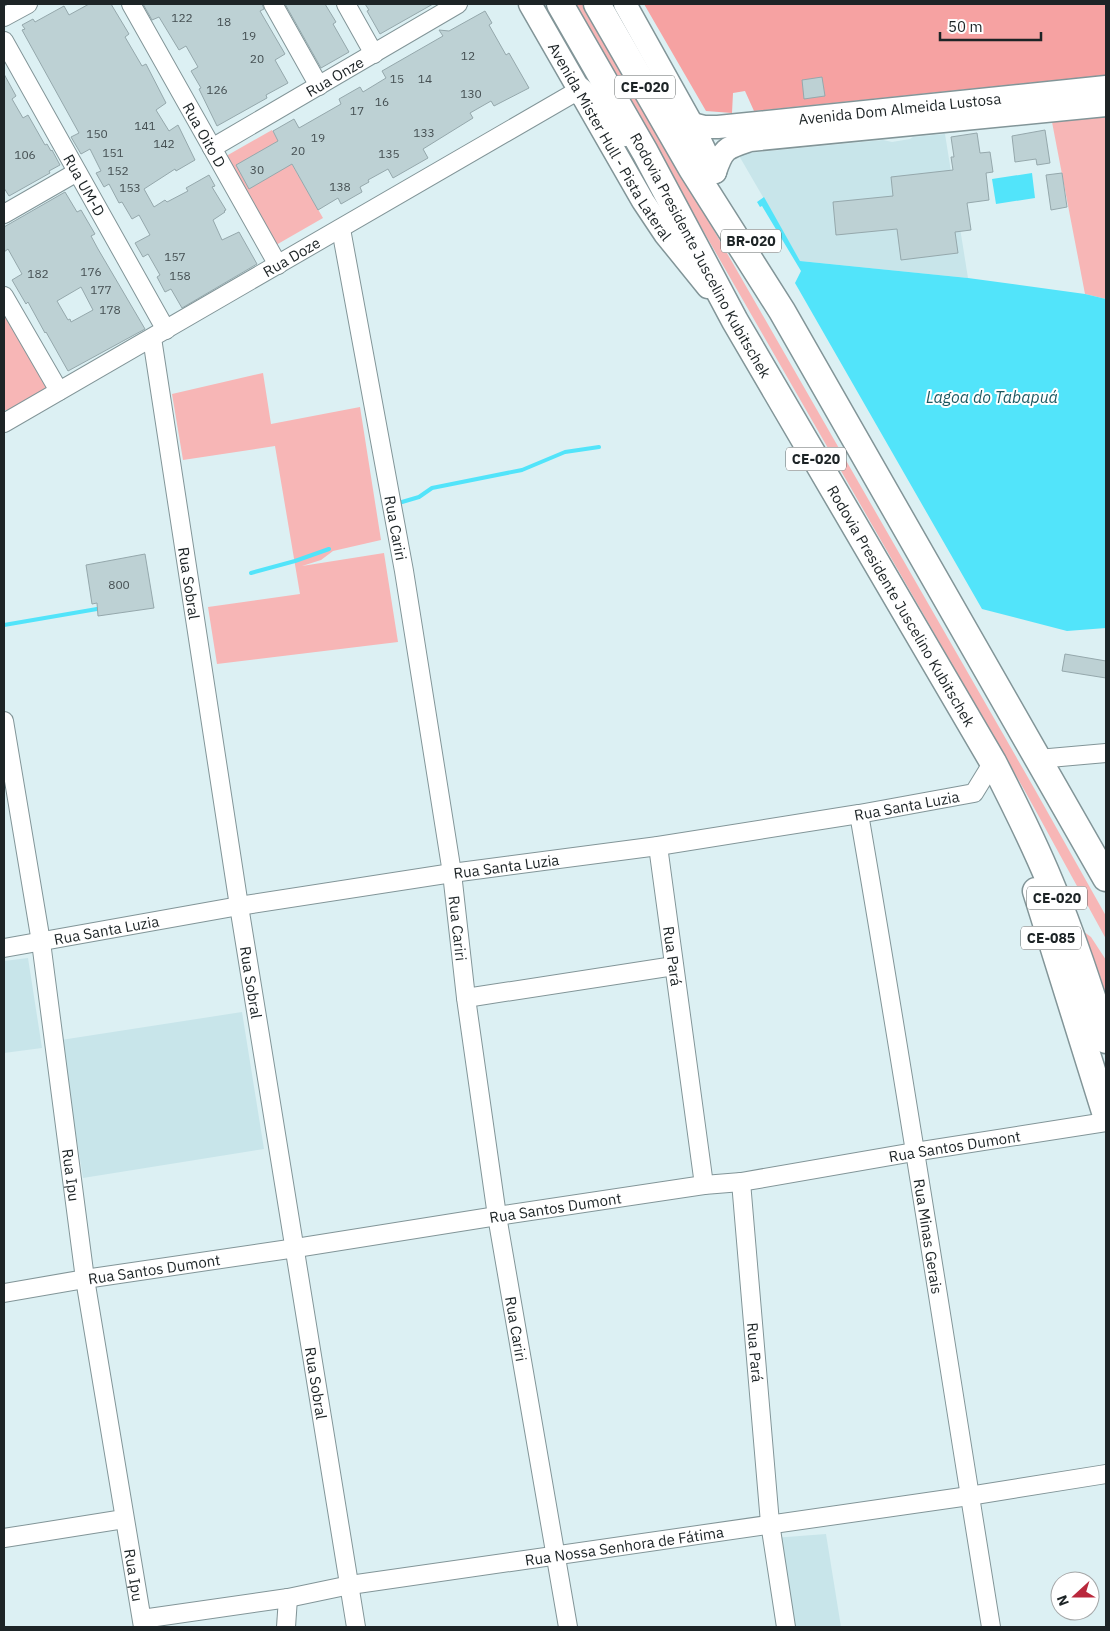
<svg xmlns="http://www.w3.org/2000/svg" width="1110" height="1631" font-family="'IBM Plex Sans',sans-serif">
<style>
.built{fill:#c8e5ea}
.green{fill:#f7b6b6}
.forest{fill:#f6a2a2}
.water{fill:#52e4fa}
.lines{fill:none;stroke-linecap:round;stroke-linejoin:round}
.stream{stroke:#52e4fa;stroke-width:4}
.building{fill:#bdd1d4;stroke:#95a8ac;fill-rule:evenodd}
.minor-casing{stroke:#829598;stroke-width:20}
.major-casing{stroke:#829598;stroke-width:25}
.highway-casing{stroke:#829598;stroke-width:29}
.minor{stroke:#fff;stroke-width:18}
.major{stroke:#fff;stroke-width:22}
.highway{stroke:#fff;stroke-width:26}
.labels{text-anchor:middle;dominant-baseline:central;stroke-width:4;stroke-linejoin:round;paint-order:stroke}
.number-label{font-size:12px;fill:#454f52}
.shield{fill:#fff;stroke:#616667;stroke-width:1}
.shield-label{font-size:14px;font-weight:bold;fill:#1d2426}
.street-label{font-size:15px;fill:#1d2426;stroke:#fff}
.water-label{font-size:16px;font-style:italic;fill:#1b5861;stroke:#fff}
</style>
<rect width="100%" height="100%" fill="#dcf0f3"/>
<path class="built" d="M945,134l23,144 -168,-17 -62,-107 145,-14 9,2 18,-3 3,-2z
M28,958l14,90 -38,5v-92z
M242,1012l22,137 -181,29 -22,-138z
M826,1534l15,93h-54l-14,-89z"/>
<path class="green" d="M573,4h11l450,784 72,128v23l-80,-146z
M1106,116v183l-21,-5 -33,-172z
M272,130l51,88 -47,27 -49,-87 1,-3z
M4,307l44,78 -1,5 -37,21 -5,-1 -1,-3z
M263,373l8,51 89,-17 21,133 -48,11 -12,9 -19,6 82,-13 14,89 -181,22 -9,-57 92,-13 -25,-148 -92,14 -11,-66z
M1076,926l15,11 15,23v57z"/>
<path class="forest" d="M644,4h462v71l-352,36 -9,-20 -12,2 -1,20 -26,-2z"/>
<path class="water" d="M1032,173l3,25 -39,6 -4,-25z
M764,197l36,64 168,17 117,16 21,5v329l-39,3 -85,-22 -187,-326 6,-12 -39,-65 -2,1 -3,-5z"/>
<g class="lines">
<path class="stream" d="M402,502l17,-5 13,-9 90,-18 43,-18 34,-5
M251,573l44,-12 34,-12
M4,625l93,-16"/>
</g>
<path class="building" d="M89,4h22l18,30 -4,3 17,29 4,-2 20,39 -10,7 13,21 9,-6 17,35 -19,11 -1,-2 -31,20 10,18 11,-7 2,2 21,-11 -2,-3 23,-13 6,11 -3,1 14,23 -2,1 1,1 -12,8 9,20 17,-8 18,32 -75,44 -11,-19 -6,3 -8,-15 3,-2 -12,-21 -5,3 -8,-14 15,-8 -11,-20 -7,4 -10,-17 -3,1 -10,-19 -5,3 -8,-14 5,-2 -11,-22 -9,5 -10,-17 8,-4 -57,-103 3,-1 -3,-4 11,-6 2,3 29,-16 5,9z
M143,4h119l2,5 -4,2 25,43 -10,6 13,23 -22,12 1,3 -50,28 -18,-37 2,-1 -10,-17 7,-4 -12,-21 -7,4 -20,-33 -7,3z
M285,4h40l11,18 -3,2 16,28 -28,16z
M365,4h68l-53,30 -13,-23 2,-1z
M485,11l7,12 -3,2 17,30 3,-2 20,35 -35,18 -3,-5 -21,12 3,5 -50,31 5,9 -35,20 -5,-9 -20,11 1,2 -9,5 2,5 -21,12 -3,-6 -20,12 -26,-46 -43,25 -13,-24 42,-24 -5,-10 21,-12 5,9 42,-24 -2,-5 21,-12 3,5 23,-14 -4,-7 61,-35 -4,-6 10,1z
M4,74l12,22 -4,3 11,19 5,-3 17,30 2,-1 4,7 1,-1 8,15 -11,6 1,2 -41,23 -5,-8z
M822,77l3,19 -21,3 -2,-19z
M1045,130l5,33 -13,2 -1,-6 -21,3 -3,-26z
M977,133l3,20 10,-1 3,20 -7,1 3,27 -22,3 4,27 -16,2 3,21 -57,7 -4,-31 -61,6 -3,-33 60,-6 -2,-19 62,-7 -2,-13h3l-3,-20z
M1062,173l5,34 -16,3 -5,-35z
M65,192l12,20 4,-2 14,24 -4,2 7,13 47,80 -77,42 -22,-39 -1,1 -17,-31 -2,2 -14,-24 10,-6 -14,-25 -4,3v-25zM81,287l12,23 -22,12 -1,-3 -2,1 -11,-19z
M145,554l9,54 -56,8 -1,-13 -5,1 -6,-39z
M1065,654l41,7v17l-44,-7z"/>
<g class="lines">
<g class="minor-casing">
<g id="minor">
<path id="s1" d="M131,4l147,261"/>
<path d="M273,4l46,82"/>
<path d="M346,4l28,50"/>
<path d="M4,17l24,-13"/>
<path id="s2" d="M4,41l162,289"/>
<path id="s3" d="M212,148l246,-144"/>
<path d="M4,214l73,-42"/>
<path id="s4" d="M341,229l63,342 48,302 14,125 31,218 71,411"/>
<path d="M4,296l55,95"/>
<path id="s5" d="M152,338l87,568 117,721"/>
<path id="s6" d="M4,423l575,-333"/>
<path id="s7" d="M4,721l37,221 44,337 58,348"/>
<path d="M1038,759l68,-6"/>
<path id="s8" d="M859,814c47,271 88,542 132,813"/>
<path id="s9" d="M658,846l46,339"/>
<path id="s10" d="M4,948l235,-42 213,-33 206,-27 201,-32 115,-21 19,-31"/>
<path d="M466,998l208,-32"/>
<path id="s11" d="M741,1182l29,341 16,104"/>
<path id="s12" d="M4,1293l81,-14 211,-31 201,-32 207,-31 37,-3 173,-30 192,-30"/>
<path d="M4,1538l120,-19"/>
<path id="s13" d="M142,1619l146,-21 62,-13 619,-89 137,-22"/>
<path d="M286,1627l2,-29"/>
</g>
</g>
<g class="major-casing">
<g id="major">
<path id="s14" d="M530,4l113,197 22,33 43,53"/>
<path d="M625,4l67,120 23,48"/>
<path id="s15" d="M692,124l12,3h14l388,-40"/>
<path d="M715,172c8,-24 11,-24 35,-32l356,-35"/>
</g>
</g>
<g class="highway-casing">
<g id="highway">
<path id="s16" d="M560,4l85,148 90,169 258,441c20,39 40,79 57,120 22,52 39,105 56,158"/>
<path d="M597,4l95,165 90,142 324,567"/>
<path d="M579,90l46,43"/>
<path d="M1036,891l70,224"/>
</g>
</g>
<use href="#minor" class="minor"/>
<use href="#major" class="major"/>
<use href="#highway" class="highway"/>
</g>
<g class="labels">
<g class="number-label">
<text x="182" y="17">122</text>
<text x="224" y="21">18</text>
<text x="249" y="35">19</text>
<text x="468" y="55">12</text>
<text x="257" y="58">20</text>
<text x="397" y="78">15</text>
<text x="425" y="78">14</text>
<text x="217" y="89">126</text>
<text x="471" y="93">130</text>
<text x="382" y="101">16</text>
<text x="357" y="110">17</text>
<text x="145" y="125">141</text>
<text x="424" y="132">133</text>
<text x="97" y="133">150</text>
<text x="318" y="137">19</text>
<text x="164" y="143">142</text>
<text x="298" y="150">20</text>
<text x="113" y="152">151</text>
<text x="389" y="153">135</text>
<text x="25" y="154">106</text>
<text x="257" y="169">30</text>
<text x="118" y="170">152</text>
<text x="340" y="186">138</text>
<text x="130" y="187">153</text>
<text x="175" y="256">157</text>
<text x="91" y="271">176</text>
<text x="38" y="273">182</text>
<text x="180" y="275">158</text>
<text x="101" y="289">177</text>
<text x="110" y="309">178</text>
<text x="119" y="584">800</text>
</g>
<g class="shield">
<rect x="615" y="75.5" width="60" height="23" rx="4"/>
<rect x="721" y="229.5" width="60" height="23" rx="4"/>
<rect x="786" y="447.5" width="60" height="23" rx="4"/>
<rect x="1027" y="886.5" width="60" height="23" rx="4"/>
<rect x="1021" y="926.5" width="60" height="23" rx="4"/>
</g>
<g class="shield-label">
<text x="645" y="87">CE-020</text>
<text x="751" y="241">BR-020</text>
<text x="816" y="459">CE-020</text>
<text x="1057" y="898">CE-020</text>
<text x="1051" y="938">CE-085</text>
</g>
<g class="street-label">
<text stroke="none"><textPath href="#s3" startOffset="142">Rua Onze</textPath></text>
<text stroke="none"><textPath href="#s15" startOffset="209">Avenida Dom Almeida Lustosa</textPath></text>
<text stroke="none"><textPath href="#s1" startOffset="150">Rua Oito D</textPath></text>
<text stroke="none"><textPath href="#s14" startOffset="159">Avenida Mister Hull - Pista Lateral</textPath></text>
<text stroke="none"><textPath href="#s2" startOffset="165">Rua UM-D</textPath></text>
<text stroke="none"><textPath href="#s16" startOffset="288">Rodovia Presidente Juscelino Kubitschek</textPath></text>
<text stroke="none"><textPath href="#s6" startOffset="332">Rua Doze</textPath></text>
<text stroke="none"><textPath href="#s4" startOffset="304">Rua Cariri</textPath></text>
<text stroke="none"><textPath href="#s5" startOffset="248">Rua Sobral</textPath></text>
<text stroke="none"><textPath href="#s16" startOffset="692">Rodovia Presidente Juscelino Kubitschek</textPath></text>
<text stroke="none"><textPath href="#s10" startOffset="914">Rua Santa Luzia</textPath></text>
<text stroke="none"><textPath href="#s10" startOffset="509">Rua Santa Luzia</textPath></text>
<text stroke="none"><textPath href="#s4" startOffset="709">Rua Cariri</textPath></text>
<text stroke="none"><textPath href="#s10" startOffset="104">Rua Santa Luzia</textPath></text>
<text stroke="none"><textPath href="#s9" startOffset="111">Rua Pará</textPath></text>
<text stroke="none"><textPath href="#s5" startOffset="652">Rua Sobral</textPath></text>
<text stroke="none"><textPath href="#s12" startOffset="962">Rua Santos Dumont</textPath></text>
<text stroke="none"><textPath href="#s7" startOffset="459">Rua Ipu</textPath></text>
<text stroke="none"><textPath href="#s12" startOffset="558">Rua Santos Dumont</textPath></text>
<text stroke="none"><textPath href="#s8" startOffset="428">Rua Minas Gerais</textPath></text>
<text stroke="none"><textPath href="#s12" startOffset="152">Rua Santos Dumont</textPath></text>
<text stroke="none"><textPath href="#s4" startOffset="1114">Rua Cariri</textPath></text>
<text stroke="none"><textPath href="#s11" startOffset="171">Rua Pará</textPath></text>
<text stroke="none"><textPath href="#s5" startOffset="1058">Rua Sobral</textPath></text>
<text stroke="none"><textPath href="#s13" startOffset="488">Rua Nossa Senhora de Fátima</textPath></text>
<text stroke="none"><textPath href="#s7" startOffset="864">Rua Ipu</textPath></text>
</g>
<g class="water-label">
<text x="992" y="397">Lagoa do Tabapuá</text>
</g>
</g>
<rect width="1110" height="1631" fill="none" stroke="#1d2426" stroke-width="10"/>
<g transform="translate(1075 1596) rotate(249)"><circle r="24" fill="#ffffff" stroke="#a5a7a8"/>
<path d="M0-4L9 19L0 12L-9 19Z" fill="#b9283c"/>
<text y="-8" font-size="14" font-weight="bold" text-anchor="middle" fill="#1d2426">N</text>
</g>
<path d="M940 32v8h101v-8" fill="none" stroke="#1d2426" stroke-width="2.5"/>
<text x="948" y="32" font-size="15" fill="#1d2426" stroke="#ffffff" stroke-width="4" paint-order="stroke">50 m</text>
</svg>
